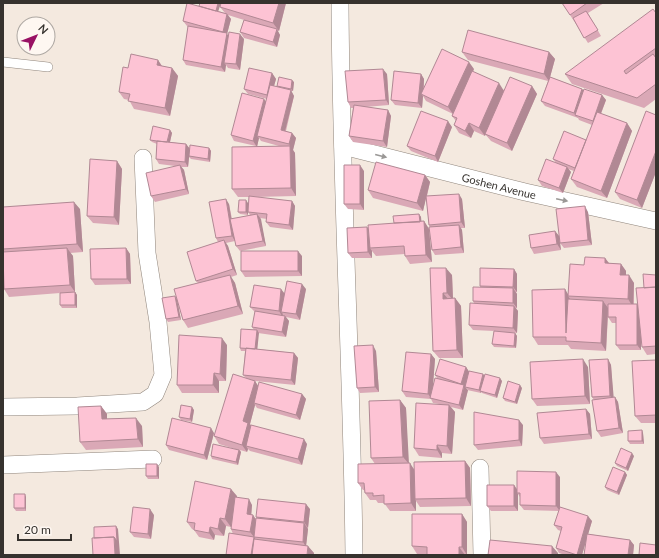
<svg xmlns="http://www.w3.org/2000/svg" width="659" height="558" font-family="Lato,sans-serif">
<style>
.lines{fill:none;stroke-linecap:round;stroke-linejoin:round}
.service-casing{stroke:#90867d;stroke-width:10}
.minor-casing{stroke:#90867d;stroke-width:18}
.service{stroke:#fff;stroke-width:9}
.minor{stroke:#fff;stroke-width:17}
.wall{fill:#daa8b6;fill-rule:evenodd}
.shaded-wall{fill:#b18894}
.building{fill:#fdc3d4;stroke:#b18894}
.oneway{fill:#9a9896}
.labels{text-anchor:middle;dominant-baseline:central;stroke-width:4;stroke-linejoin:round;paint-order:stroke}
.street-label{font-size:11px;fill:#36322e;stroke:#fef7f1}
</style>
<rect width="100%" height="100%" fill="#f4e9df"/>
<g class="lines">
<g class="service-casing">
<path id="service" d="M3,62l45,5"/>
</g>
<g class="minor-casing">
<g id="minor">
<path d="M340,3c1,184 12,368 14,552"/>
<path id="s1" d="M343,146l182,46 131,29"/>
<path d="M3,407l74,-1 66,-4 12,-8 8,-19 -5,-53 -11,-69 -4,-95"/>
<path d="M3,465l150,-6"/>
<path d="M480,468l2,87"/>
</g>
</g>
<use href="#service" class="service"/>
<use href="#minor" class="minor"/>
</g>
<path class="wall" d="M221,3h65l-7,28 -2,-1 3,5 -3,12 -33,-9 -4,-6 4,-12 -16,-5 3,4 -4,15 1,1 16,4 -4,31 -12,-2 -2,-3 -1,7 -39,-7 -3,-5 5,-33 -1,-1 -4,-5 35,-10 7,2 -5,-6z
M562,3h42l-16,10 13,23 -13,7 -14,-22z
M656,13v86l-12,9 -72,-24 -7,-10z
M462,52h87l6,7 -5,18 32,12 2,2 18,4 4,5 -5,14 26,9 5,8 -25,67 -30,-11 -6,-8 3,-8 -6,-2 3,3 -8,21 -21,-7 -4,-6 18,-17 -3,-4 33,-19 6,-15 -13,-5 -1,-2 -33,-12 -4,-5 7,-20 -80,-21z
M158,60l4,6 10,2 6,8 -8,40 -36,-7 -5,-9 -5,-1 -5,-7 9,-24z
M474,69l-1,3 31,18 28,-4 5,8 -25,57 -21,-10 -6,-7v2l-11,-5 -3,7 -12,-5 -5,-8 2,-4 -4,-5 1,-2 -27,-13 -3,-5 -1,12 -27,-3 -4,-5 30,-26 3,5v9z
M272,73l4,6 -2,7 3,1v-1l17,-4 -1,9h-2l3,5 -8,35 6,2 4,5 -3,12 2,3 1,43 -43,1 39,4 3,5 -2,24 -23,-3 -4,-5 1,-3 -7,-1 6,28 -26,5 -4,-5 -1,-5 -9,2 2,3 9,29 -6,2 4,6 8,31 -55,14 -5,-8 -6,-21 4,21 -13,2 -2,-3 11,-21 21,-15 -2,-2 22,-39 -2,-4 13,-34 3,15 18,-4 -2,-3v3l-8,-1 -2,-2 10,-9v7l1,-13h-11l-6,-8 24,-43 -22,-5 -3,-6 35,-33 1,-3 -19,-5 -4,-5zM259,138l2,3 18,5h-22z
M387,74l2,31 -24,2 23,3 3,6 -4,31 -34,-5 -4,-6 4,-28h-2l-3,-6z
M656,115v57l-14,36 -22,-9 -5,-7z
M452,127l-14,35 -27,-11 -4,-5z
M170,130l2,3 -2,9 16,2 4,5 19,-1 2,3 -1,11 -19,-3 -2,-2 -1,10h-7l3,3 5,24 -34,8 -4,-6 24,-30 -16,-2 -3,-5 1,-15 -5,-2 -2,-2z
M117,161l5,8 -3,56 -26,-2 -6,-7z
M364,171v39l-16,-1 -4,-5z
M425,175l5,7 -3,14 35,3 3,29h-4l1,2 2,23 -29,2 -3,-5 -2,-23 -1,-2 -3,-28 -3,14 -50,-13 -5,-8z
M3,207l77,2 3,43 -13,1 3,3 2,36 2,3v13h-15l-2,-3v-12l-51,4 -5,-8z
M588,212l4,33 -28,3 -4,-5 1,7 -27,4 -3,-6 24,-17 4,5z
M419,214l2,3v4h3l5,8 3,33 -22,2 -5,-8v-2l-29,2 -4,-5v7h-20l-4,-5 21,-24 25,-6z
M126,248l4,6 1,30 -36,1 -4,-6z
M302,256v20l-57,1 -4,-6z
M605,258l4,5 12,1 5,7v4l8,8v21l4,2 6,-18 12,-13v79l-9,1 -5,-8 -1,-10v13h-21l-4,-5v-22h-4l-4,-6 -2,34 -35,-2 -3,-4h-30l-5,-8 32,-48 3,6 16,-30z
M430,268l22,7 1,23h2l6,8 2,52h-24l-6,-7z
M514,269l3,5v18h-1l1,2v14h-1l2,3 -1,22 -7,-1 5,1 2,3 -1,12 -22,-1 -2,-3 2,-13 -21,-1 -4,-5 5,-22 -1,-2 7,-14v-1z
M306,289l-6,31 -14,-3 3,4 -3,16 -28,-4 -1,16 37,4 4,5 -3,27 -40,-4 3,5 44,8 4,5 -6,21 -43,-12 -2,-3 -5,19 1,2 56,18 -5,21 -52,-14 -2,-2 -1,3 -7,-2 1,2 -3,13 -26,-6 -1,-3 24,-7 -16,-5 -5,-8 32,-58 -3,-3 2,-24h-4l-1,-3 14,-18 -2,-3 3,-15 -5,-5 35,-13z
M227,345l-1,36h-7v12h-37l-5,-8z
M376,351l3,41 -19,1 -3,-5z
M431,354l4,5 -2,25 4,-6 -2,-3 31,-8 3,5 14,2 1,2 18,5 -5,17 -15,-5 -1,-1v1l-14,-3 -1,-3 2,3 -5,20 -12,-3 4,5 -3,42 -10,-1v5l-23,-2 -5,-8 25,-44 -6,-1 -2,-4 -25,-2 -4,-6z
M608,359l3,6 2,32h2l3,5 5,31 -22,4 -4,-6 -3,-31 -2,-3z
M656,360v63h-15l-6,-7z
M588,367l2,37 -53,2 -5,-7z
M522,388l-5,16 -12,-3 -2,-3z
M400,400l6,8 2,55 6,6 51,-8 5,7 1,38 -51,1 -4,-6v10h-26l-6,-8h-6l-2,-3h-6l-5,-7 -1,-3h-1l-5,-7 17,-19 -4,-6z
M101,406l6,8v5l35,7 1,21 -57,3 -6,-8z
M586,409l4,5 2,25 -48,5 -4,-6z
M194,410l-2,12 -11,-2 -2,-3z
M523,425l-1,21 -44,4 -4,-5z
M642,430l1,3 1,11h-14l-2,-3z
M214,433l-7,27 -38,-10 -3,-5z
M634,456l-6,15 -11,-5 -2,-3z
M159,467v12h-11l-2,-3z
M625,472l2,3 -8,20 -12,-5 -2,-3z
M560,477v30l32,14 -4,13 42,6 4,5 -1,10h-49l2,-14 -4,14h-17l-6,-2 -3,-5 5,-17 -3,-1 -4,-5 5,-14 -35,-1 -4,-5v-8l-2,-3v17h-27l-4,-5 27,-21 3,4z
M237,496v2l15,7 -1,9 2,1 3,4 1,-1 -1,-1 54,-8 -2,19 -1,-1 1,2 -2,16 8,8 -81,-19 -2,-5 1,-8 -1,6 -5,-1 -2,10 -9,-1 -1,5 -15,-3 -5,-7 -2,-1 -5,-7z
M26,497v14h-10l-2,-3z
M462,514l5,8v33h-40v-1h-10l-5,-8z
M154,515l-3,24 -17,-2 -4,-5z"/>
<path class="shaded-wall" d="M218,3h3l-4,12 -2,-3z
M279,3h7l-7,28 -6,-8z
M227,14l4,5 -4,15 3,4 -6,25 2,2 -1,7 -4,-5 5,-31 -3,-4z
M277,29l3,6 -3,12 -4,-5z
M240,34l4,5 -4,31 -4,-6z
M549,52l6,7 -6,22 -5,-7z
M158,60l5,8 -6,-3z
M469,62l5,7 -21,45 -5,-7z
M172,68l6,8 -8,40 -5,-8z
M383,69l4,5 2,31 -3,-5z
M272,73l4,6 -6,21 -3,-5z
M421,74l3,5 -1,16 -2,-1 2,2 -1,12 -4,-5z
M292,80l2,2 -1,9 -2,-2z
M499,83l5,8 -19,45 -6,-8z
M532,86l5,8 -25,57 -5,-8z
M582,89l4,5 -11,21 3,3 -4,-5z
M291,90l3,6 -10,39 -3,-5z
M602,95l4,5 -10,26 -3,-5z
M264,99l4,5 -11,32 2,2 -2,9 -4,-6z
M388,110l3,6 -4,31 -4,-6z
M448,121l4,6 -14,35 -3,-6z
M469,123l5,8 -3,7 -6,-7z
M627,123l5,8 -25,67 -6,-7z
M170,130l2,3 -3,13 -2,-2z
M292,133l4,5 -3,12 2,3 1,43 -5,-8 -1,-42 -1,-2z
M186,144l4,5 -2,18 -3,-5z
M209,148l2,3 -1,11 -2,-3z
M656,151v21l-14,36 -5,-8z
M117,161l5,8 -3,56 -5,-8z
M180,165l4,5 5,24 -3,-5z
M360,165l4,6v39l-4,-6z
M567,167l4,5 -8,21 -4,-5z
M425,175l5,7 -7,29 -6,-8z
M459,194l3,5 3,29 -4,-6z
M226,199l3,5 6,37 -3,-5z
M246,200l2,3v12l-2,-3z
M292,201l3,5 -2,24 -4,-5z
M74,202l6,7 3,43 -6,-8z
M585,206l3,6 4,33 -4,-5z
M257,214l4,5 5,27 -3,-5z
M419,214l2,3 1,10 -2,-3z
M424,221l5,8 3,33 -6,-7z
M459,225l3,5 2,23 -3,-6z
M367,227l4,5 -1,16 2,3v7l-4,-6z
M555,231l4,5 2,14 -4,-6z
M224,240l4,6 9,29 -4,-6z
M67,248l6,8 2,36 -5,-7z
M126,248l4,6 1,30 -4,-5z
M298,251l4,5v20l-4,-5z
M605,258l6,8 -6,-3z
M621,264l5,7v12l-6,-8z
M446,268l6,7 1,25 -6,-7z
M514,269l3,5v18l-4,-5z
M230,275l5,8 8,31 -5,-8z
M629,275l5,8 -1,24 -5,-8z
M302,284l4,5 -6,31 -4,-6z
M513,288l4,6v14l-4,-5z
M281,289l4,5 -4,18 2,2 -1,2 -3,-5z
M565,289l4,7h-1l2,3 1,41 -5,-7z
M75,292l2,3v13l-2,-3z
M443,293l6,7 -6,-1z
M175,296l2,3 4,21 -2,-3z
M455,298l6,8 2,52 -6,-8z
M603,301l5,7 -2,43 -5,-8z
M637,304l4,6v40l-4,-5z
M514,306l4,5 -1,22 -4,-5z
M285,316l4,5 -3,16 -4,-5z
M257,330l2,3 -2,19 -2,-2z
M515,333l2,3 -1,12 -2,-2z
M222,338l5,7 -1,36 -6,-7z
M373,345l3,6 3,41 -4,-5z
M294,353l4,5 -3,27 -4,-5z
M431,354l4,5 -3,39h-1l-3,-4z
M583,359l5,8 2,37 -5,-8z
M608,359l3,6 3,36 -4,-5z
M466,367l4,6 -5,14 3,3 -5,20 -4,-5 5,-18 -3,-3z
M214,373l5,8v12l-6,-8z
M483,374l2,3 -5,14 1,1v1l-2,-3z
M500,378l2,3 -5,17 -2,-3z
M255,381l5,8 -6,14 1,2 -5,19 4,6 -8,16 2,3 -1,3 -5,-7 1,-24z
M520,385l2,3 -5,16 -2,-2z
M302,394l4,5 -6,21 -4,-5z
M615,397l3,5 5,31 -4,-5z
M400,400l6,8 3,56 -6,-7z
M449,405l6,7 -3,42 -5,-8z
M101,406l6,8v13l-5,-8z
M192,407l2,3 -2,12 -2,-3z
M586,409l4,5 2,25 -3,-5z
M136,418l6,8 1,21 -5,-8z
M519,420l4,5 -1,21 -3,-6z
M211,428l3,5 -7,27 -3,-5z
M642,430l1,3 1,11 -2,-3z
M304,439l3,5 -5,21 -4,-6z
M437,445l5,8v5l-5,-8z
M239,450l2,2 -3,13 -2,-3z
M632,453l2,3 -6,15 -2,-3z
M465,461l5,7 1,38 -5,-8z
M410,463l5,8v28l1,2v10l-5,-8z
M157,464l2,3v12l-2,-3z
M556,472l4,5v34l-4,-5z
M625,472l2,3 -8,20 -2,-3z
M514,485l4,6 -1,2 1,1v17l-4,-5z
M231,489l6,7 -6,31 -6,-8z
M25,494l1,3v14l-1,-3z
M249,499l3,6 -1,14 -4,-5z
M306,504l4,5 -2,19 -4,-6z
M150,509l4,6 -3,24 -3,-5z
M462,514l5,8v33l-5,-8z
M253,515l3,5 -2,17 3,5 -2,13h-4l3,-18 -4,-5z
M588,516l4,5 -10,34h-5z
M220,518l6,8 -2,10 -6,-7z
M304,523l4,6 -2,18 -3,-5z
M116,526l2,3 2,26h-5l-1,-18z
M210,527l5,8 -1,5 -5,-7z
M630,540l4,5 -1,10h-5z
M308,546l6,7v2h-7z
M552,546l6,7v2h-6z
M459,547l6,8h-6z"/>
<path class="building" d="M187,3l40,11 -4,18 -40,-11z
M200,3h18l-2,8 -17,-5z
M221,3h58l-6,20 -53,-16z
M562,3h25l-17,12z
M653,9l3,4v35l-32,23 2,3 27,-20 3,4v26l-19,14 -72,-24z
M586,11l12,19 -14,8 -11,-20z
M244,20l33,9 -4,13 -33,-10z
M188,26l39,7 -6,34 -38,-7z
M468,30l81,22 -5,22 -82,-22z
M229,32l11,2 -4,30 -12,-1z
M442,49l27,13 -21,45 -27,-13z
M131,54l27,6 -1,5 15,3 -7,40 -37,-7 2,-7 -11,-2 4,-25 5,1z
M249,68l23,5 -5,22 -23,-6z
M383,69l3,31 -38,2 -3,-31z
M394,71l27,3 -3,29 -27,-3z
M472,71l27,12 -20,45 -10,-5 -4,8 -11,-6 3,-7 -5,-2z
M279,77l13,3 -1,9 -14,-3z
M510,77l22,9 -25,57 -22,-9z
M550,77l32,12 -8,24 -33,-12z
M270,85l21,5 -10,40 11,3 -3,11 -32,-8z
M584,89l18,6 -9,26 -18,-6z
M242,93l22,6 -11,42 -22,-6z
M354,105l34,5 -5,31 -34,-5z
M421,111l27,10 -13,35 -28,-10z
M646,111l10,4v36l-19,49 -22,-8z
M597,112l30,11 -26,68 -30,-12z
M153,126l17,4 -3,12 -10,-1 -7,-1z
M564,131l22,9 -11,28 -22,-9z
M157,141l29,3 -1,18 -29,-3z
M190,145l19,3 -1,11 -19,-3z
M290,146l1,42 -59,1v-42z
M90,159l27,2 -3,56 -27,-1z
M546,159l21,8 -8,21 -21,-8z
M376,162l49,13 -8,28 -49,-13z
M180,165l6,24 -35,7 -5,-23z
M344,165h16v39h-16z
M459,194l2,28 -32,3 -3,-29z
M249,196l43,5 -3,24 -23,-3 1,-8 -19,-2z
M226,199l6,37 -16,2 -7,-36z
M239,200h7v12h-8z
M74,202l3,42 -74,5v-42z
M585,206l3,34 -28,3 -4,-34z
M257,214l6,27 -27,5 -6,-27z
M419,214l1,8 -26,1 -1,-7z
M424,221l2,34 -21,1 -1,-10 -34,2 -2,-23z
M459,225l2,22 -29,3 -3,-23z
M367,227l1,25 -20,1 -1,-25z
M555,231l2,13 -26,4 -2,-13z
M224,240l9,29 -37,12 -9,-29z
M67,248l3,37 -66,4 -1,-37z
M126,248l1,31h-36l-1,-30z
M241,251h57v20h-57z
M585,257l20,1v5l16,1 -1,11h9l-1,24 -60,-3 2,-32 14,1z
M430,268h16l1,25h-4v6l12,-1 2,52 -24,1z
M480,268l34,1 -1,18 -33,-1z
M643,274l13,1v12l-12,1z
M230,275l8,31 -55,14 -9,-31z
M287,281l15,3 -6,30 -15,-2z
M254,285l27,4 -2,22 -29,-4z
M473,287l40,1v15l-40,-2z
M656,287v59l-14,1 -6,-59z
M565,289l1,44 2,-34 35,2 -2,42 -35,-2v-4h-33l-1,-47z
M75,292v13h-15v-12z
M175,296l4,21 -13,2 -4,-21z
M470,303l44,3 -1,22 -44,-3z
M608,304h29v41h-21v-28h-8z
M255,311l30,5 -3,16 -30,-5z
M241,329l16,1 -2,19 -15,-1z
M494,331l21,2 -1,13 -22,-2z
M179,335l43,3 -2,36 -6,-1 -1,12h-36z
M373,345l2,42 -18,1 -3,-42z
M246,348l48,5 -3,27 -48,-5z
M406,352l25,2 -3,40 -26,-3z
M440,359l26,8 -5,17 -26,-9z
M583,359l2,37 -53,3 -2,-37z
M608,359l2,37 -18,1 -3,-37z
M656,360v55l-21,1 -3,-55z
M469,371l14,3 -4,16 -14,-3z
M233,374l22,7 -12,40 5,2 -6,22 -28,-9z
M485,374l15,4 -5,17 -15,-4z
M435,378l29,7 -5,20 -29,-7z
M508,381l12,4 -5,17 -12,-4z
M259,382l43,12 -6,21 -42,-12z
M615,397l4,31 -22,3 -5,-31z
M400,400l3,57 -32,1 -2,-57z
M416,403l33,2 -2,41 -10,-1v5l-23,-2z
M181,405l11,2 -2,12 -11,-2z
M101,406l1,13 34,-1 2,21 -58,3 -2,-35z
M586,409l3,25 -49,4 -3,-25z
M474,412l45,8v20l-45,5z
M172,418l39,10 -7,27 -38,-10z
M251,425l53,14 -6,20 -52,-13z
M642,430v11h-14v-10z
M213,444l26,6 -3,12 -25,-6z
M621,448l11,5 -6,15 -11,-5z
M465,461l1,37 -51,1 -1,-37z
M410,463l1,40 -27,1v-9l-11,1v-3h-8l-1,-10h-6v-19z
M146,464h11v12h-11z
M613,467l12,5 -8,20 -12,-5z
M517,471l39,1v34l-36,-1v-12h-3z
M195,481l36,8 -6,30 -5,-1 -2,11 -8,-2 -1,6 -15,-3 1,-7 -8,-1z
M487,485h27v21h-27z
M14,494h11v14h-11z
M235,497l14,2 -2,15 6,1 -3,17 -19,-3z
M258,499l48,5 -2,18 -48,-5z
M133,507l17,2 -2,25 -18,-2z
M560,507l28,9 -11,39 -21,-7 6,-21 -8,-2z
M412,514h50v33h-3v8h-32v-8l-15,-1z
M256,518l48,5 -1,19 -49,-5z
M116,526l1,15 -3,-4 -20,1v-11z
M229,533l25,4 -3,18h-25z
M587,534l43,6 -2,15h-44z
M114,537l1,18h-22l-1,-17z
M254,539l54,7 -1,9h-55z
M490,540l62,6v9h-64z
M640,543l16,2v10h-17z"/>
<defs><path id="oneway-solid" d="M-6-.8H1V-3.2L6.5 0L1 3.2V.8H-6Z"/></defs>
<g class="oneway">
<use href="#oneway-solid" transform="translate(381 156) rotate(14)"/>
<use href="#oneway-solid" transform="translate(562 200) rotate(12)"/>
</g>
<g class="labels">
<g class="street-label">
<text stroke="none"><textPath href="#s1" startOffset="161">Goshen Avenue</textPath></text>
</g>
</g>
<rect width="659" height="558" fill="none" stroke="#36322e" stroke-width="8"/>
<g transform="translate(36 36) rotate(47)"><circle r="19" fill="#fef7f1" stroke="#aea8a3"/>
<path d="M0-3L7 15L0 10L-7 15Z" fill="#991164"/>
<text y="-6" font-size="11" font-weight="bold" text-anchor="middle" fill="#36322e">N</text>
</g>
<path d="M18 534v6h53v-6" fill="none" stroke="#36322e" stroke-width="2"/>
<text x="24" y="534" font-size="12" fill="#36322e" stroke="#fef7f1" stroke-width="3" paint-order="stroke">20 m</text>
</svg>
